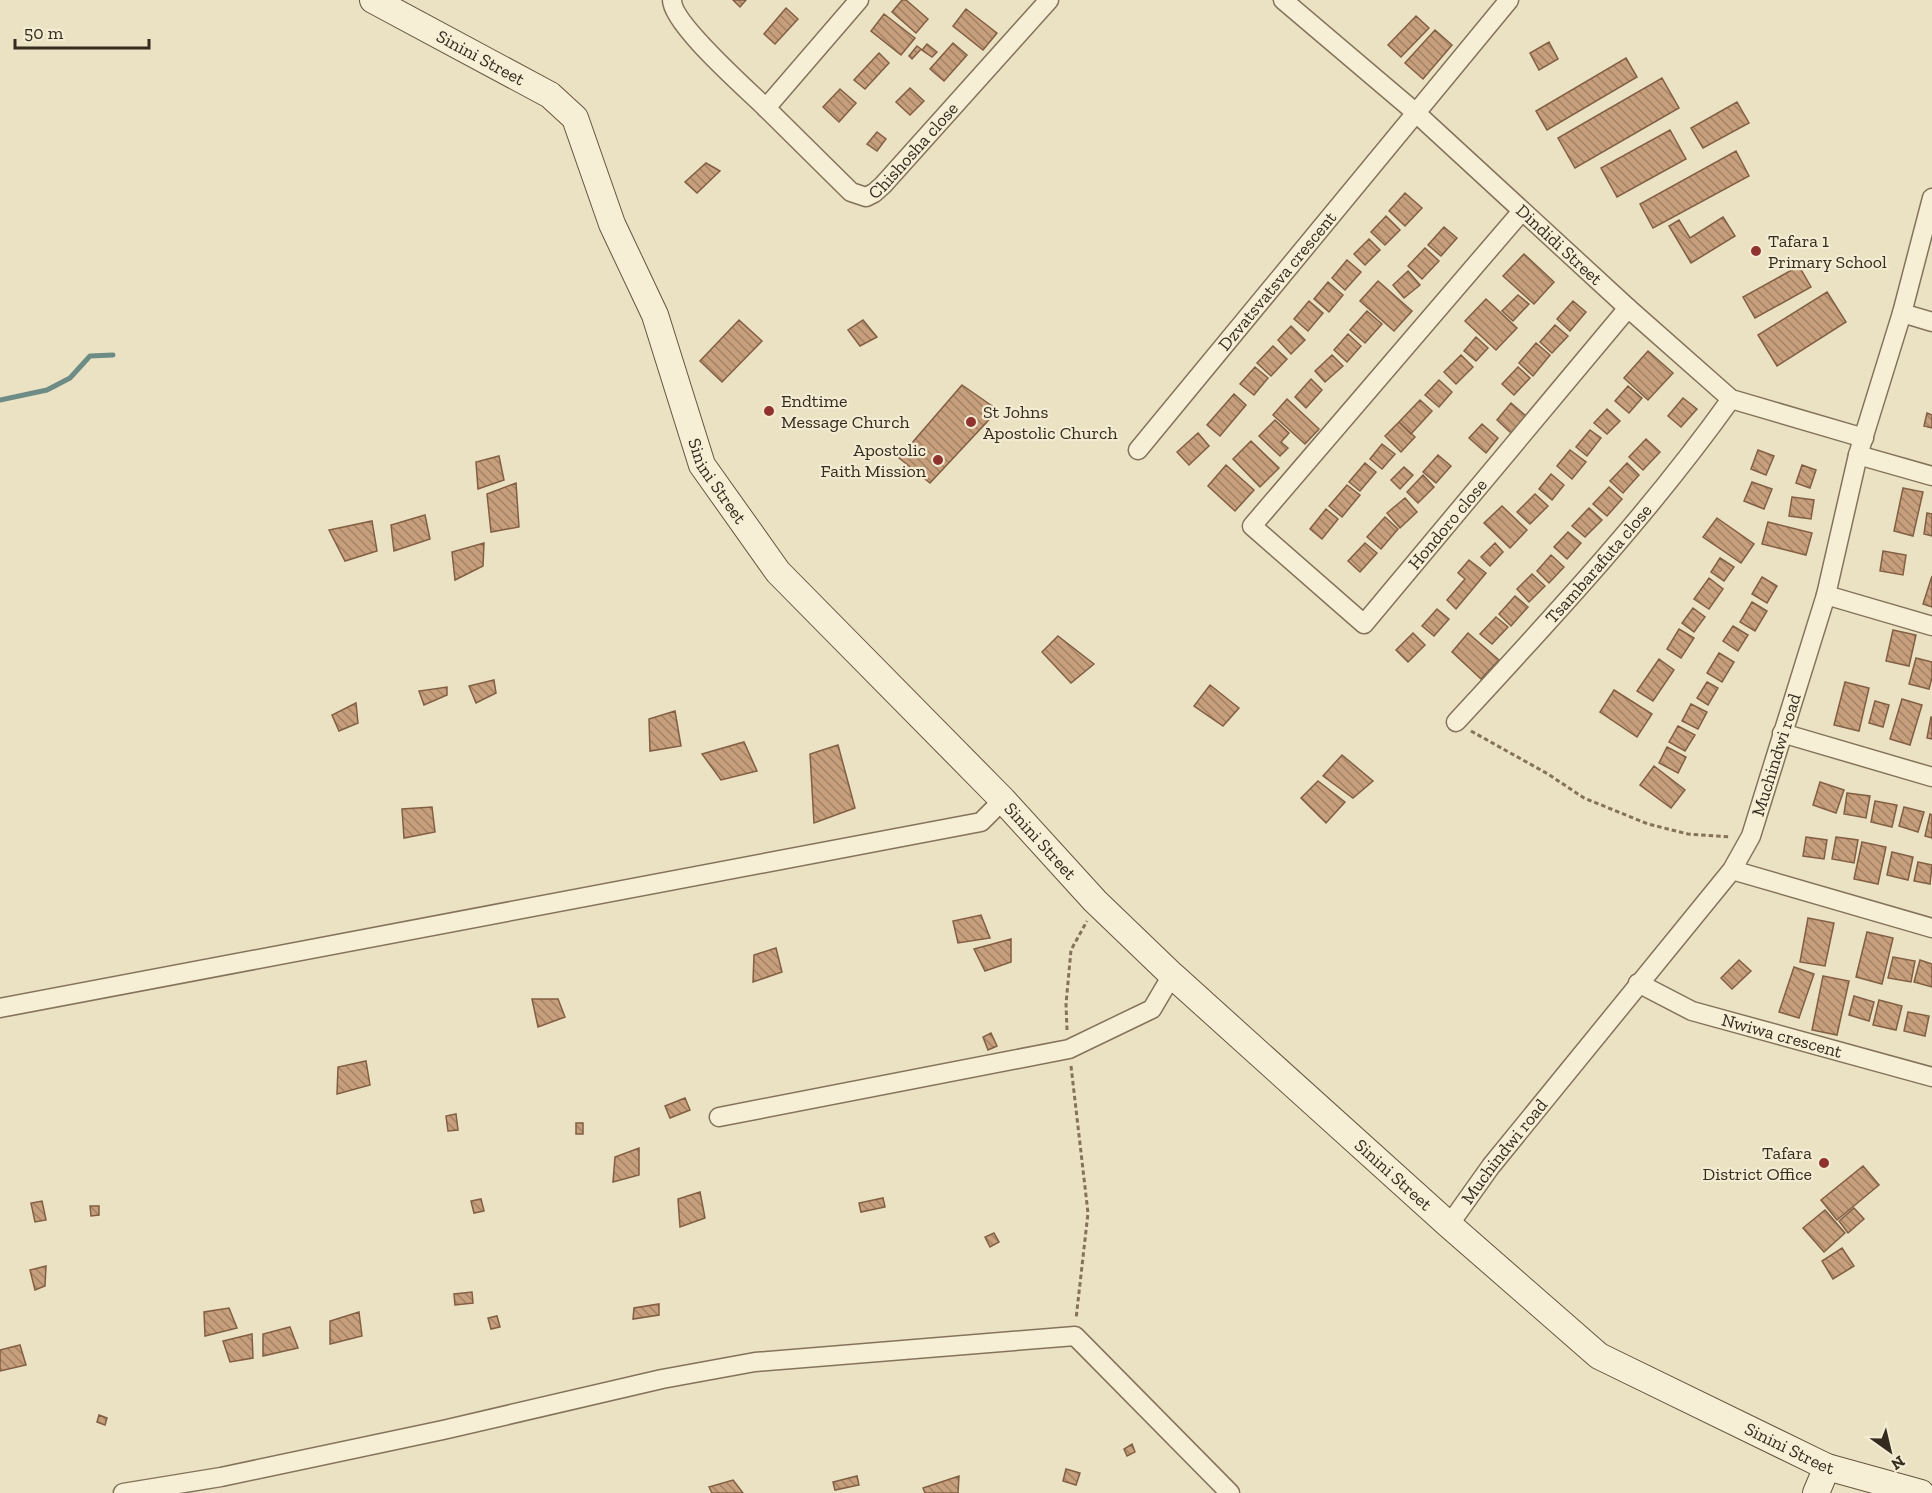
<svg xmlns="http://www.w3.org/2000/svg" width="1932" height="1493" font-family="'Zilla Slab',serif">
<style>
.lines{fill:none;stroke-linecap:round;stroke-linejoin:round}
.stream{stroke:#6d8c86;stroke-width:5}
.building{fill:url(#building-back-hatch);stroke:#825f43;stroke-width:1.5}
.street-casing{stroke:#84735b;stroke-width:21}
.secondary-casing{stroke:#66543e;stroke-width:28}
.path{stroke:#84735b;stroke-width:3;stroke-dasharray:4.5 3;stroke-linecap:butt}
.street{stroke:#f6efd6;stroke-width:18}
.secondary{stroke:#f6efd6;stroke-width:26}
.poi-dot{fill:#90332f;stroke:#f3ebd2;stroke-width:2}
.labels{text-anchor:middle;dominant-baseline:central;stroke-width:4.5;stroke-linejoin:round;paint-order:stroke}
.street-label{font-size:18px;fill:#352b1e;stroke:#f3ebd2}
.poi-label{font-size:18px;fill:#352b1e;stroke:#f3ebd2;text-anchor:start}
</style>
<defs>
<pattern id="building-back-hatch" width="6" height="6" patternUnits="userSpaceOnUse" patternTransform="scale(1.5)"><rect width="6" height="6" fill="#c79f7c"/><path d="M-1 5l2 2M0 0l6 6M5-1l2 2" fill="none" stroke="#a28265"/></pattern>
</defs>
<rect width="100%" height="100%" fill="#ebe1c3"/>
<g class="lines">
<path class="stream" d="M0,400l47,-10 23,-12 20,-22 23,-1"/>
</g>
<path class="building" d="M733,0h13l-6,7z
M902,0h4l22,19 -12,14 -24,-21z
M786,8l12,11 -23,25 -11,-10z
M966,9l31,24 -14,17 -30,-24z
M884,14l31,24 -14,17 -30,-24z
M1416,16l13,12 -28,29 -13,-12z
M1435,30l17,15 -29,34 -18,-16z
M1549,42l9,17 -19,11 -9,-17z
M953,43l14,12 -23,26 -14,-12z
M927,44l10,8 -5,5 -10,-7z
M917,46l4,3 -9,10 -3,-3z
M879,53l10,10 -24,26 -11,-9z
M1626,58l11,19 -90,53 -11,-19z
M1662,78l17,30 -104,60 -17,-30z
M910,88l14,13 -14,14 -14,-13z
M840,89l16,14 -17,19 -16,-15z
M1737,102l12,21 -46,25 -12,-20z
M1670,130l16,29 -69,38 -16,-29z
M877,132l9,7 -9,12 -10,-7z
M1736,151l13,25 -96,52 -13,-24z
M706,163l14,8 -23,22 -12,-11z
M1405,193l17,15 -17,18 -16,-15z
M1386,216l14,14 -15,15 -14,-13z
M1723,217l12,19 -44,27 -22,-37 10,-6 11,18z
M1444,227l13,11 -16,18 -13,-11z
M1369,239l11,11 -15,15 -11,-11z
M1425,248l14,13 -17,18 -14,-13z
M1524,254l30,28 -20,22 -31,-28z
M1347,260l14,12 -16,18 -13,-12z
M1799,266l12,21 -56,31 -12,-21z
M1408,271l12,14 -16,13 -11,-13z
M1378,281l34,30 -18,20 -34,-30z
M1328,282l15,13 -14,17 -15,-13z
M1827,292l19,30 -69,44 -19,-31z
M1518,295l11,9 -16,17 -11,-10z
M1486,299l31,29 -21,22 -31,-29z
M1309,301l14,12 -15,18 -14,-12z
M1573,301l13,11 -16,19 -13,-12z
M1367,311l15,13 -17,19 -15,-13z
M739,320l23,21 -40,41 -22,-21z
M863,320l14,17 -17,9 -12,-16z
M1555,325l13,11 -16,17 -12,-11z
M1291,326l14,14 -14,14 -13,-14z
M1348,334l13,12 -14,16 -13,-12z
M1476,337l12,11 -12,13 -12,-10z
M1536,343l14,12 -17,21 -14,-13z
M1273,346l14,13 -16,17 -14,-13z
M1648,351l25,22 -25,27 -24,-22z
M1332,355l11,11 -18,16 -10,-11z
M1461,355l12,12 -17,17 -12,-12z
M1255,367l13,11 -14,17 -14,-11z
M1518,367l12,11 -16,17 -12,-11z
M1311,379l11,11 -16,18 -11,-11z
M1439,380l13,12 -13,15 -14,-12z
M962,385l36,25 -68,73 -31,-25z
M1628,386l14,12 -13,15 -14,-12z
M1234,394l12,11 -26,31 -13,-11z
M1683,398l14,11 -16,18 -13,-11z
M1287,399l32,30 -14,15 -32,-29z
M1420,400l12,11 -21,23 -12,-12z
M1511,403l15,13 -15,17 -14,-13z
M1607,409l13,12 -13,13 -13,-11z
M1927,413l5,2v13l-8,-2z
M1275,420l14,13 -8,9 7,6 -8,8 -21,-20z
M1399,422l16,15 -14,15 -16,-16z
M1482,424l16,14 -12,15 -17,-15z
M1590,430l11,8 -14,18 -11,-9z
M1198,433l11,13 -20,19 -12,-13z
M1646,439l14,13 -17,18 -14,-13z
M1251,441l28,27 -19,19 -27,-28z
M1382,444l13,10 -13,15 -12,-10z
M1570,450l16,12 -14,17 -15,-13z
M1758,450l16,6 -8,19 -15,-6z
M1438,455l13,11 -15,17 -13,-11z
M499,456l5,24 -26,9 -2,-27z
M1365,463l11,9 -16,19 -11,-9z
M1627,463l12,12 -16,18 -13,-12z
M1226,465l28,25 -19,21 -27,-25z
M1802,465l14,5 -6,18 -14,-5z
M1404,467l9,8 -13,14 -9,-9z
M1551,474l13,11 -12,15 -13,-11z
M1423,475l11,12 -16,16 -11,-11z
M1752,482l20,7 -8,20 -20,-8z
M516,483l3,44 -28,5 -4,-38z
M1347,485l13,10 -18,22 -13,-11z
M1609,487l13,12 -15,17 -14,-12z
M1903,488l20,4 -10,44 -19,-5z
M1535,494l13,12 -18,18 -13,-12z
M1792,497l22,3 -3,19 -22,-3z
M1405,498l12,14 -17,16 -13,-15z
M1502,506l25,24 -17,18 -26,-25z
M1589,508l13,12 -17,17 -13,-11z
M1326,509l12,10 -16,20 -12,-10z
M1927,513l5,1v22l-8,-2z
M425,515l5,24 -36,12 -3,-26z
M1385,517l13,12 -17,20 -14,-12z
M1717,518l37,26 -13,19 -38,-26z
M372,521l5,30 -32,10 -16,-31z
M1768,522l44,11 -6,22 -44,-11z
M1568,532l13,11 -14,16 -13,-12z
M484,543l-1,23 -28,14 -3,-28z
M1365,543l12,10 -17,19 -12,-11z
M1495,543l8,9 -13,14 -9,-9z
M1883,551l23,4 -3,20 -23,-4z
M1551,555l13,12 -15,16 -12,-12z
M1720,558l14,9 -10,14 -13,-9z
M1469,560l17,13 -30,36 -9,-9 18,-21 -7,-6z
M1532,574l13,12 -16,16 -12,-13z
M1932,576v31l-9,-3z
M1762,577l15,9 -10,17 -15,-9z
M1709,578l14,11 -14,20 -15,-10z
M1515,596l13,11 -17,19 -12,-12z
M1752,602l15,9 -12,20 -15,-9z
M1693,608l12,9 -11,15 -12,-9z
M1437,609l12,10 -15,17 -12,-10z
M1496,617l12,10 -16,17 -12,-10z
M1733,626l15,9 -10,16 -15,-10z
M1679,629l15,9 -13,20 -14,-9z
M1893,630l23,5 -7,31 -23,-5z
M1413,633l12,12 -17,17 -12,-12z
M1468,633l31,27 -18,19 -29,-27z
M1058,636l36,28 -23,19 -29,-31z
M1719,653l15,9 -12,20 -15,-9z
M1916,658l16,4v16l-3,11 -20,-5z
M1659,659l15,11 -21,31 -16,-10z
M494,680l2,13 -20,10 -7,-17z
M1707,682l11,6 -10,17 -11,-7z
M1845,682l24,6 -10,43 -25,-6z
M1210,685l29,23 -16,18 -29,-20z
M447,687v8l-23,10 -5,-14z
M1614,690l38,24 -15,23 -37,-25z
M1902,699l20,6 -12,40 -20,-6z
M1875,701l14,4 -6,22 -14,-4z
M356,703l2,20 -19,8 -7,-16z
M1691,704l16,8 -9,17 -16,-8z
M675,711l6,35 -31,5 -1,-32z
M1931,717h1v22l-5,-1z
M1678,726l17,9 -10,16 -16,-9z
M744,742l13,29 -36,9 -19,-26z
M838,745l17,63 -41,15 -4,-69z
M1667,747l19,10 -8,16 -19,-10z
M1342,755l31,26 -20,17 -30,-22z
M1654,766l31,24 -14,18 -31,-23z
M1318,781l27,21 -19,21 -25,-25z
M1820,782l24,8 -8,23 -23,-8z
M1847,793l23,3 -4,22 -22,-4z
M1875,801l22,4 -5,22 -21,-5z
M432,807l3,25 -31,6 -2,-29z
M1904,807l20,5 -6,20 -19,-6z
M1930,814l2,1v23l-7,-2z
M1806,837l21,3 -3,19 -21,-3z
M1836,837l22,3 -4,23 -22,-4z
M1862,842l24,5 -8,37 -24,-5z
M1892,852l21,5 -5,23 -21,-5z
M1918,862l14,3 -2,19 -16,-3z
M981,915l9,23 -32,5 -5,-22z
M1808,918l26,5 -9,43 -25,-4z
M1867,932l26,6 -11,46 -26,-7z
M1011,939v23l-26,9 -11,-22z
M776,948l6,24 -29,10 1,-27z
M1893,957l22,4 -4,21 -23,-4z
M1739,960l12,11 -19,18 -11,-11z
M1920,960l12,4v23l-18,-5z
M1794,967l20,7 -15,44 -20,-6z
M1823,976l26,5 -12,54 -25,-5z
M1854,996l20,6 -5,19 -20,-6z
M532,999h26l7,18 -27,10z
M1879,1000l23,6 -6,24 -23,-5z
M1908,1012l21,4 -4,20 -21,-5z
M991,1033l6,13 -9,4 -5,-13z
M366,1061l4,24 -33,9 1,-27z
M685,1098l5,12 -20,8 -5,-12z
M456,1114l2,16 -10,1 -2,-15z
M576,1123h7v11h-7z
M639,1148v27l-26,7 2,-25z
M1863,1166l16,19 -42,35 -16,-20z
M700,1192l5,26 -25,9 -2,-28z
M883,1198l2,9 -24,5 -2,-9z
M481,1199l3,12 -10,2 -3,-12z
M42,1201l4,19 -11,2 -4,-19z
M90,1206h9v9l-8,1z
M1854,1208l10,11 -16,14 -9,-12z
M1825,1210l20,23 -21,19 -21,-24z
M994,1233l5,9 -9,5 -5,-10z
M1842,1248l12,18 -21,13 -11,-18z
M46,1266l-1,20 -10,4 -5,-20z
M472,1292l1,11 -18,2 -1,-11z
M659,1304v11l-26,4 1,-11z
M229,1308l8,20 -32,8 -1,-24z
M359,1312l3,24 -32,8v-23z
M497,1316l3,11 -9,2 -3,-11z
M290,1327l8,21 -35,8v-22z
M252,1334l1,24 -23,4 -7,-21z
M20,1345l6,20 -26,6v-21z
M99,1415l8,3 -2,7 -8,-3z
M1132,1444l3,8 -8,4 -3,-7z
M1066,1469l14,4 -4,12 -13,-4z
M857,1476l2,9 -24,5 -2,-8z
M959,1476l-1,17h-33l-2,-5z
M733,1480l10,13h-31l-3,-6z"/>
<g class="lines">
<g class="street-casing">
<g id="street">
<path d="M672,0c0,24 75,89 94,108l93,-108"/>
<path id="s1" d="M1283,0l132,112 213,196 103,91 133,39"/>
<path id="s2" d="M766,108l85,84 15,5 8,-4 9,-8 166,-185"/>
<path id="s3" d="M1522,211l-270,315 112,98 264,-316"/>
<path d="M1902,313l30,9"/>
<path id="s4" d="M1138,450l371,-450"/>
<path d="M1858,455l74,21"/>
<path d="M1826,595l106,31"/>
<path id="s5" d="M1456,722c96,-104 193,-208 275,-323"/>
<path d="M1782,733l150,44"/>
<path d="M1732,870l200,58"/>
<path id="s6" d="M1638,983l54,28 240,66"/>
<path d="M0,1008l981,-186 22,-22"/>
<path d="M719,1117l350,-68 83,-40 20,-34"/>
<path id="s7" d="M1449,1225l42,-59 241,-296 19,-34 75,-241 32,-140 44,-142 30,-115"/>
<path d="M123,1493l98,-16 222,-47 219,-51 93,-17 320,-26 155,157"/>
</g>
</g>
<g class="secondary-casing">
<g id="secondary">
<path id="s8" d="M373,0l177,95 25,23 37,106 43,91 47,150 76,107 225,228 92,101 77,74 277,250 150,131 228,111 94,26"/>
<path d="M1816,1493l11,-26"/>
</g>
</g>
<path class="path" d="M1471,731l77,43 36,24 64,26 40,10 43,3
M1067,1030l-1,-26 5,-54 16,-29
M1071,1066l17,147 -12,106"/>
<use href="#street" class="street"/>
<use href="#secondary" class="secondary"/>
</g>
<g class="poi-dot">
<circle cx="1756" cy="251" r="6"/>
<circle cx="769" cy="411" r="6"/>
<circle cx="971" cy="422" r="6"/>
<circle cx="938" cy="460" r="6"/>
<circle cx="1824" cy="1163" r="6"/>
</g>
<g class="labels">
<g class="street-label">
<text stroke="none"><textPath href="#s8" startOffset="122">Sinini Street</textPath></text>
<text stroke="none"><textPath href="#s2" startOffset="202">Chishosha close</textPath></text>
<text stroke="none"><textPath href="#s1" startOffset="369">Dindidi Street</textPath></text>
<text stroke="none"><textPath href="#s4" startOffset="219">Dzvatsvatsva crescent</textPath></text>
<text stroke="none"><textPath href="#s8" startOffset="626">Sinini Street</textPath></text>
<text stroke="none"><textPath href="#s3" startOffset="694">Hondoro close</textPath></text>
<text stroke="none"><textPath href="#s5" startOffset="213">Tsambarafuta close</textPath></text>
<text stroke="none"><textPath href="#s7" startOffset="578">Muchindwi road</textPath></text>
<text stroke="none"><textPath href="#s8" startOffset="1112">Sinini Street</textPath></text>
<text stroke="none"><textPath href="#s6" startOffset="154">Nwiwa crescent</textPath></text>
<text stroke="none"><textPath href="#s7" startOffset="92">Muchindwi road</textPath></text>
<text stroke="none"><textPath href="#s8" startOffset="1598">Sinini Street</textPath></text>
<text stroke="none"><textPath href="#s8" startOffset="2084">Sinini Street</textPath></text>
</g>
<g class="poi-label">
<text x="1768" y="241">Tafara 1<tspan x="1768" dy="21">Primary School</tspan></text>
<text x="781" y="401">Endtime<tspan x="781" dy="21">Message Church</tspan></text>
<text x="983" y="412">St Johns<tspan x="983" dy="21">Apostolic Church</tspan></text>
<text x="926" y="450" text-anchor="end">Apostolic<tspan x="926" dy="21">Faith Mission</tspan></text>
<text x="1812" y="1153" text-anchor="end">Tafara<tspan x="1812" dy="21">District Office</tspan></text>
</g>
</g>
<g transform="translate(1890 1451) rotate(146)" stroke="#f3ebd2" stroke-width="4.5" paint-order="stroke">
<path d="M0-4.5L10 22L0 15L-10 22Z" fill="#352b1e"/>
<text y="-9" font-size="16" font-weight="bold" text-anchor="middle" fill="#352b1e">N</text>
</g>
<path d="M15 39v9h134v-9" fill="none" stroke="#352b1e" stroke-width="3"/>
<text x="24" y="39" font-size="18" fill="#352b1e" stroke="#f3ebd2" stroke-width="4.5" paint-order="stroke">50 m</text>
</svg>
